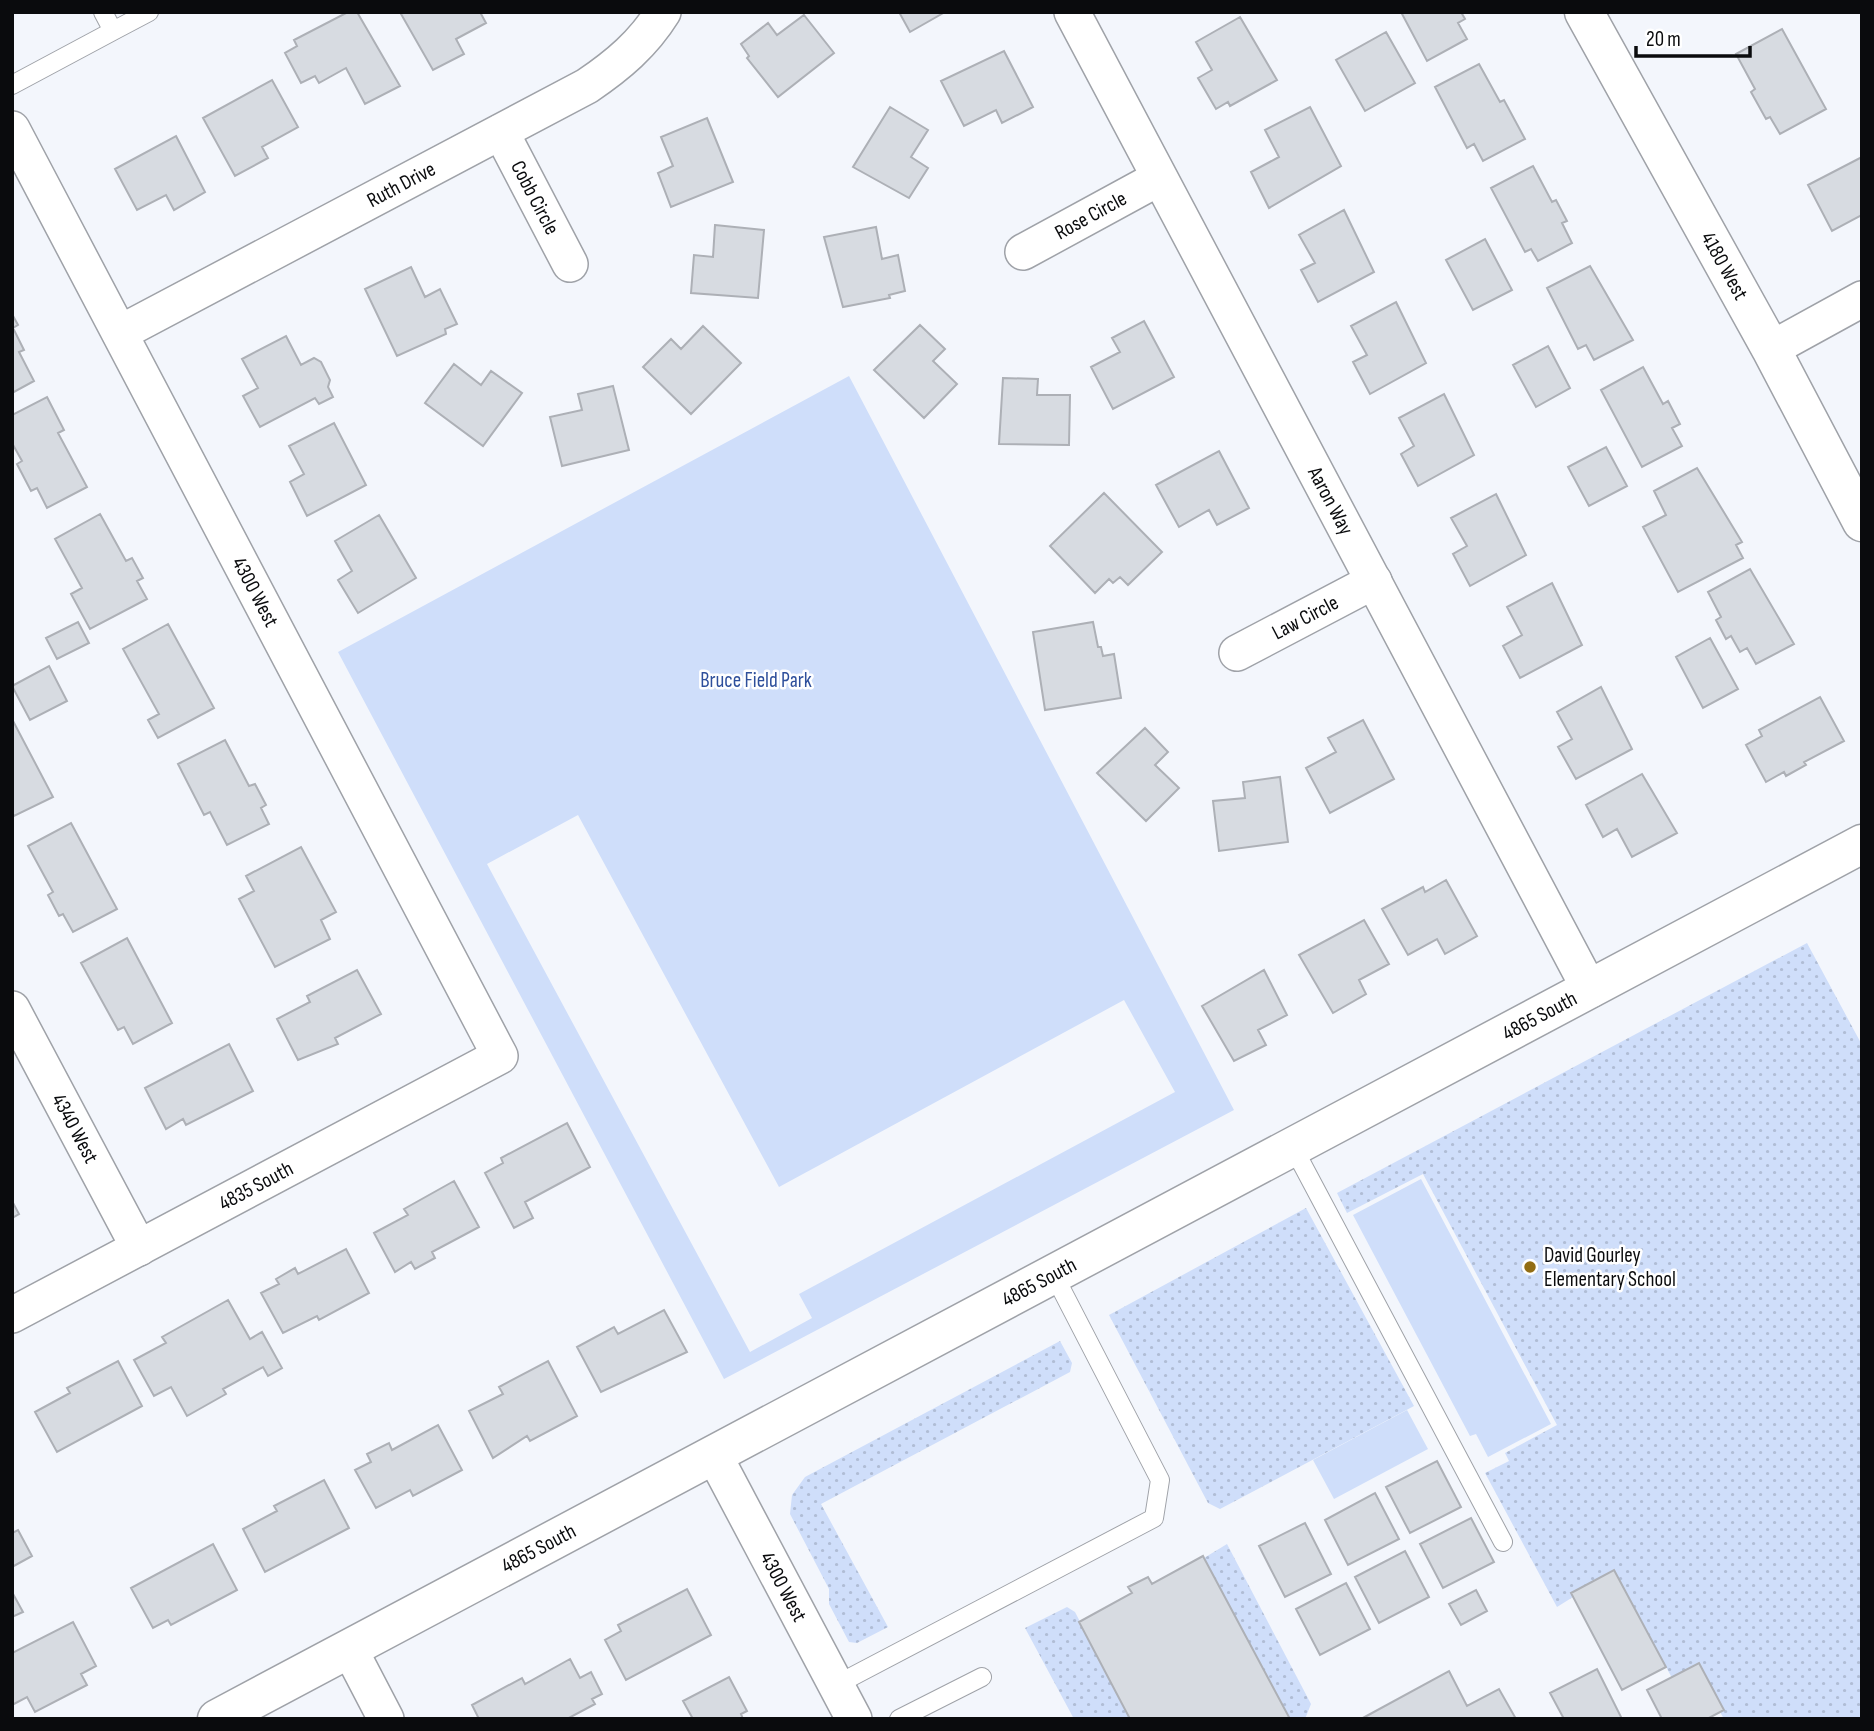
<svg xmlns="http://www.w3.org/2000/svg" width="1874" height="1731" font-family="'Sofia Sans Condensed',sans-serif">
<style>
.grass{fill:url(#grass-dots)}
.park{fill:#cfdefa;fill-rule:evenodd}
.building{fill:#d7dbe1;stroke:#adb0b6;stroke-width:2}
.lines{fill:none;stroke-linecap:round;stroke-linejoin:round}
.service-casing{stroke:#9fa2a8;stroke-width:20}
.minor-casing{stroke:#9fa2a8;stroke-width:38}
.tertiary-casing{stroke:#9fa2a8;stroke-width:41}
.service{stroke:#fff;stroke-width:18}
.minor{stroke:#fff;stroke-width:35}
.tertiary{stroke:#fff;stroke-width:38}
.poi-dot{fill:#926d14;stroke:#fff;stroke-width:2.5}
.labels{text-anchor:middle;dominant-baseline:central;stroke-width:5;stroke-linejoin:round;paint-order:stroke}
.street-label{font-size:21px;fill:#0a0b0d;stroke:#fff}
.park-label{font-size:21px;fill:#2e4f9b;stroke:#fff}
.poi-label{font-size:21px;fill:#0a0b0d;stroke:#fff;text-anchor:start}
</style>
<defs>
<pattern id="grass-dots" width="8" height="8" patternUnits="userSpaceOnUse" patternTransform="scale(1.75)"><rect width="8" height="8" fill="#cfdefa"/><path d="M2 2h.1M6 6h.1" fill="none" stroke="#b0bdd5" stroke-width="1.8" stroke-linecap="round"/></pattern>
</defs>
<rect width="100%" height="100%" fill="#f3f6fc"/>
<path class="grass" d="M1807,943l55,102v674h-138l-4,-7 3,-2 -23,-46 -28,14 -58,-108 -43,23 2,4 -16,10 -72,-134 24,-12 -4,-8 52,-28 -134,-251 -76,39 -10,-20z
M1306,1208l108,198 -194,103 -12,-6 -99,-188z
M1060,1341l12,22 -2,9 -249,132 67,123 -31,16 -8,-1 -20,-38v-15l-39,-75 2,-19 13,-18z
M1227,1544l84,160 -6,15h-15l-86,-161z
M1067,1607l8,5 55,107h-56l-49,-91z"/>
<path class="park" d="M849,376l385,734 -510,269 -386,-727zM578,815l201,372 345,-187 51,92 -376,202 13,24 -62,34 -263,-488z
M1421,1179l130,245 -63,33 -12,-23 -6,2 -117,-221z
M1407,1410l21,39 -94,50 -21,-39z"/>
<path class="building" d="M348,12h9l43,74 -35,18 -19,-36 -27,15 -4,-7 -14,7 -16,-30 12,-7 -3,-6z
M405,12h75l6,11 -30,16 8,15 -31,16 -32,-56z
M899,12h46l-35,20z
M1401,12h60l4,7 -7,4 9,16 -40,22z
M804,15l30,38 -56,44 -31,-39 2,-2 -8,-12 27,-21 9,12z
M1240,17l37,63 -47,26 -2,-4 -12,7 -18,-31 14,-8 -16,-28z
M1782,29l44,80 -46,25 -10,-17 -4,2 -15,-27 4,-3 -19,-35z
M1386,32l29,51 -50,28 -29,-51z
M1004,51l29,56 -31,16 -6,-13 -32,16 -23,-45z
M1479,64l21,38 4,-2 21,39 -42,22 -9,-17 -7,4 -32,-61z
M272,80l26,47 -36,20 6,11 -33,18 -32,-58z
M890,107l38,23 -17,27 17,11 -19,30 -56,-31z
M1310,107l31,59 -72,42 -18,-36 28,-15 -14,-27z
M707,118l26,64 -62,25 -13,-34 15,-7 -12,-29z
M176,136l29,56 -31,18 -8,-15 -29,15 -22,-41z
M1862,157v58l-30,16 -24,-46z
M1533,166l19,36 4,-2 11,21 -5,2 10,20 -34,18 -7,-12 -6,3 -34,-64z
M1344,210l30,62 -56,30 -17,-32 14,-7 -16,-28z
M715,225l49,5 -6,68 -67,-5 3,-38 19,2z
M876,227l6,32 16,-4 7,36 -16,4 1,3 -47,9 -19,-70z
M1485,239l27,51 -39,20 -27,-50z
M1590,266l43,74 -39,20 -8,-15 -8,4 -31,-61z
M411,267l14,30 15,-8 17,35 -12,5 1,5 -49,22 -32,-67z
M1396,302l30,61 -56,31 -17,-32 14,-7 -16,-29z
M12,314l6,11 -5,3 11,22 -5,2 15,29 -22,12z
M1144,321l30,56 -61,32 -22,-42 29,-15 -8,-14z
M920,325l25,24 -12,12 24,23 -33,34 -50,-48z
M703,326l38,37 -50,51 -48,-47 28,-28 10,10z
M286,336l15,29 13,-7 7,4 9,18 -2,7 5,10 -14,7 -4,-6 -55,29 -17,-31 15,-8 -16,-29z
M1548,346l22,42 -34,19 -23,-42z
M454,364l27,21 10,-14 31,22 -39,53 -58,-43z
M1643,367l20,37 5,-3 12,23 -8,4 10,18 -40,21 -41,-77z
M1003,378l35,1 -1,16h33l-1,50 -70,-1z
M613,386l16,64 -67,16 -12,-49 32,-7 -4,-16z
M1444,394l30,61 -56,31 -17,-32 13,-8 -15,-28z
M47,397l17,33 -6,3 29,54 -40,21 -10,-20 -6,3 -14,-27 5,-3 -10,-18v-28z
M334,423l32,62 -59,31 -17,-34 14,-8 -15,-28z
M1606,447l21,39 -38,20 -21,-39z
M1219,451l30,57 -32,17 -8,-15 -30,17 -23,-42z
M1697,468l45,74 -6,3 7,13 -65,34 -35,-65 23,-12 -12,-24z
M1104,493l58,59 -34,33 -8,-8 -7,6 -4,-4 -14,14 -45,-47z
M1496,494l30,61 -56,31 -17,-32 14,-8 -16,-28z
M100,514l26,47 6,-3 11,20 -6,3 10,18 -57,30 -19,-35 11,-6 -27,-49z
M379,515l37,63 -58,35 -20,-33 14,-9 -17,-30z
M1750,569l44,75 -38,20 -9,-16 -7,4 -9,-16 -5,3 -10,-19 5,-3 -13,-25z
M1552,583l30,62 -62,33 -17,-32 19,-11 -15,-28z
M78,622l11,21 -32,16 -11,-21z
M1093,622l5,25h3l2,9 11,-2 7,44 -76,12 -12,-78z
M168,624l46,84 -56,30 -10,-18 11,-6 -36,-65z
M1710,638l28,51 -35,19 -27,-51z
M49,666l18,35 -37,19 -18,-34z
M1601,687l31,62 -56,30 -18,-32 14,-8 -15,-27z
M1820,697l24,44 -40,21 2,3 -20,11 -2,-4 -18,10 -20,-37 16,-9 -3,-6z
M12,719l41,78 -39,19 -2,-4z
M1363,720l31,59 -64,34 -24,-45 30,-16 -8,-14z
M1145,728l23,24 -13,13 24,23 -33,33 -49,-48z
M225,740l24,46 6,-2 11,21 -5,3 8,16 -42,21 -17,-33 -6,3 -26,-51z
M1642,774l35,59 -45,24 -15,-28 -14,8 -17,-32z
M1280,777l8,65 -69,9 -6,-50 32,-3 -2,-16z
M71,823l46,86 -44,23 -10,-18 -4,2 -11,-21 5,-3 -25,-46z
M301,847l35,65 -15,8 9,19 -55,28 -36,-68 15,-8 -8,-15z
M1446,880l31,56 -32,18 -8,-15 -29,16 -26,-46 41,-22 2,5z
M1364,920l25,44 -30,16 7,14 -33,19 -34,-58z
M127,938l45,85 -39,21 -9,-17 -6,3 -37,-67z
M357,970l24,44 -46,24 3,6 -40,16 -21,-41 33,-17 -3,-6z
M1264,970l23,45 -29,15 8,15 -32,16 -32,-55z
M229,1044l24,47 -67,34 -3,-6 -17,10 -21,-41z
M567,1123l23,44 -65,35 8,16 -19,10 -29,-55 18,-10 -2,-5z
M454,1181l25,46 -47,25 3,6 -20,11 -4,-7 -16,10 -21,-39 34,-18 -4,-6z
M12,1201l7,13 -7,4z
M346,1249l23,44 -50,27 -2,-4 -34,17 -22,-40 18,-9 -3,-5 19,-11 3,6z
M228,1300l22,39 12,-7 20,36 -14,8 -5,-9 -40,22 3,5 -39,22 -16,-29 -17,9 -20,-36 32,-17 -4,-6z
M664,1310l23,42 -86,40 -24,-45 37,-20 4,7z
M118,1361l24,45 -85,46 -22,-40 35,-19 -3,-5z
M548,1361l29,55 -47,25 -3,-5 -34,22 -24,-47 34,-17 -4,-7z
M438,1425l24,45 -49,26 -3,-6 -34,18 -21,-38 16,-8 -4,-8 22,-11 3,7z
M1437,1461l24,46 -51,26 -24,-46z
M324,1480l25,48 -84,44 -22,-43 34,-18 -3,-5z
M1375,1493l24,46 -51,26 -23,-45z
M1471,1518l23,44 -51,26 -23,-44z
M1305,1523l26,51 -46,23 -26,-51z
M18,1530l14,26 -20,11v-34z
M213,1544l24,46 -66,35 -3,-5 -15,8 -22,-40z
M1405,1551l24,46 -50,26 -24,-46z
M1203,1556l1,2 86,161h-160l-51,-97 53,-29 -4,-6 20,-10 4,7z
M1614,1570l52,97 -44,23 -51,-97z
M1346,1583l24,46 -50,26 -24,-46z
M687,1589l24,46 -85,45 -21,-40 16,-9 -3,-6z
M1476,1590l11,21 -26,14 -12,-21z
M12,1592l11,20 -11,5z
M73,1622l23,44 -15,8 6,11 -52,27 -8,-15 -15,8v-52z
M570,1659l10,19 11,-6 11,22 -10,5 3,5 -28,15h-88l-7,-14 50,-27 3,6z
M1699,1663l25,47 -17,9h-45l-15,-29z
M1597,1669l25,50h-58l-14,-26z
M1449,1671l18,35 32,-17 17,30h-155z
M729,1677l18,34 -6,3 2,5h-50l-10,-18z"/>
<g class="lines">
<g class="service-casing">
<path id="service" d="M103,12l10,19 36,-19
M12,85l101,-54
M1293,1147l210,395
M836,1685l318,-167 6,-38 -106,-205
M899,1719l83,-42"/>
</g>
<g class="minor-casing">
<g id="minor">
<path id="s1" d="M1072,12l518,978"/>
<path id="s2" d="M12,129l488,927 -488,259"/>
<path id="s3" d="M501,132l69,132"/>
<path id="s4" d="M1023,252l136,-74"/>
<path id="s5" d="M120,333l467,-247c31,-21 56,-42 76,-74"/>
<path d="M1771,349l91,-50"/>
<path id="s6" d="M1237,653l137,-72"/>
<path id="s7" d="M12,1009l127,239"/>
<path id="s8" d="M714,1455l140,264"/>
<path d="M349,1648l37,71"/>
</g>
</g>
<g class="tertiary-casing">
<g id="tertiary">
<path id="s9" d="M1584,12l187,337 91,173"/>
<path id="s10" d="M217,1719l1645,-875"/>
</g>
</g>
<use href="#service" class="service"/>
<use href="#minor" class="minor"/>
<use href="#tertiary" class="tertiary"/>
</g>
<circle class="poi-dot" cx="1530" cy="1267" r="7"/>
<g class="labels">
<g class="street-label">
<text stroke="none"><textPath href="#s5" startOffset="318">Ruth Drive</textPath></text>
<text stroke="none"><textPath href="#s3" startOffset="74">Cobb Circle</textPath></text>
<text stroke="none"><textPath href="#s4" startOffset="77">Rose Circle</textPath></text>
<text stroke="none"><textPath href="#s9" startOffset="290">4180 West</textPath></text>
<text stroke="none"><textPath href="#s1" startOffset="553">Aaron Way</textPath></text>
<text stroke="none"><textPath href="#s2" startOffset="523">4300 West</textPath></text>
<text stroke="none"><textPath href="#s6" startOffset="77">Law Circle</textPath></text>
<text stroke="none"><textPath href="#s10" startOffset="1498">4865 South</textPath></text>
<text stroke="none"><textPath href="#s7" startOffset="135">4340 West</textPath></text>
<text transform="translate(256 1186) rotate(-28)">4835 South</text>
<text stroke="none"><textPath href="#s10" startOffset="931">4865 South</textPath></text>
<text stroke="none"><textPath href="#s10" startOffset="364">4865 South</textPath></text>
<text stroke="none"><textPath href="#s8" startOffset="149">4300 West</textPath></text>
</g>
<g class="park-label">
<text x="756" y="680">Bruce Field Park</text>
</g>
<g class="poi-label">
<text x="1544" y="1255">David Gourley<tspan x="1544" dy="24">Elementary School</tspan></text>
</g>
</g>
<rect width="1874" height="1731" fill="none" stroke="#0a0b0d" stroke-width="28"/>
<path d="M1636 46v10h114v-10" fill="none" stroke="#0a0b0d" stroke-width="3.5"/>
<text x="1646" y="46" font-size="21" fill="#0a0b0d" stroke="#ffffff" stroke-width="5" paint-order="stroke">20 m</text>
</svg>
